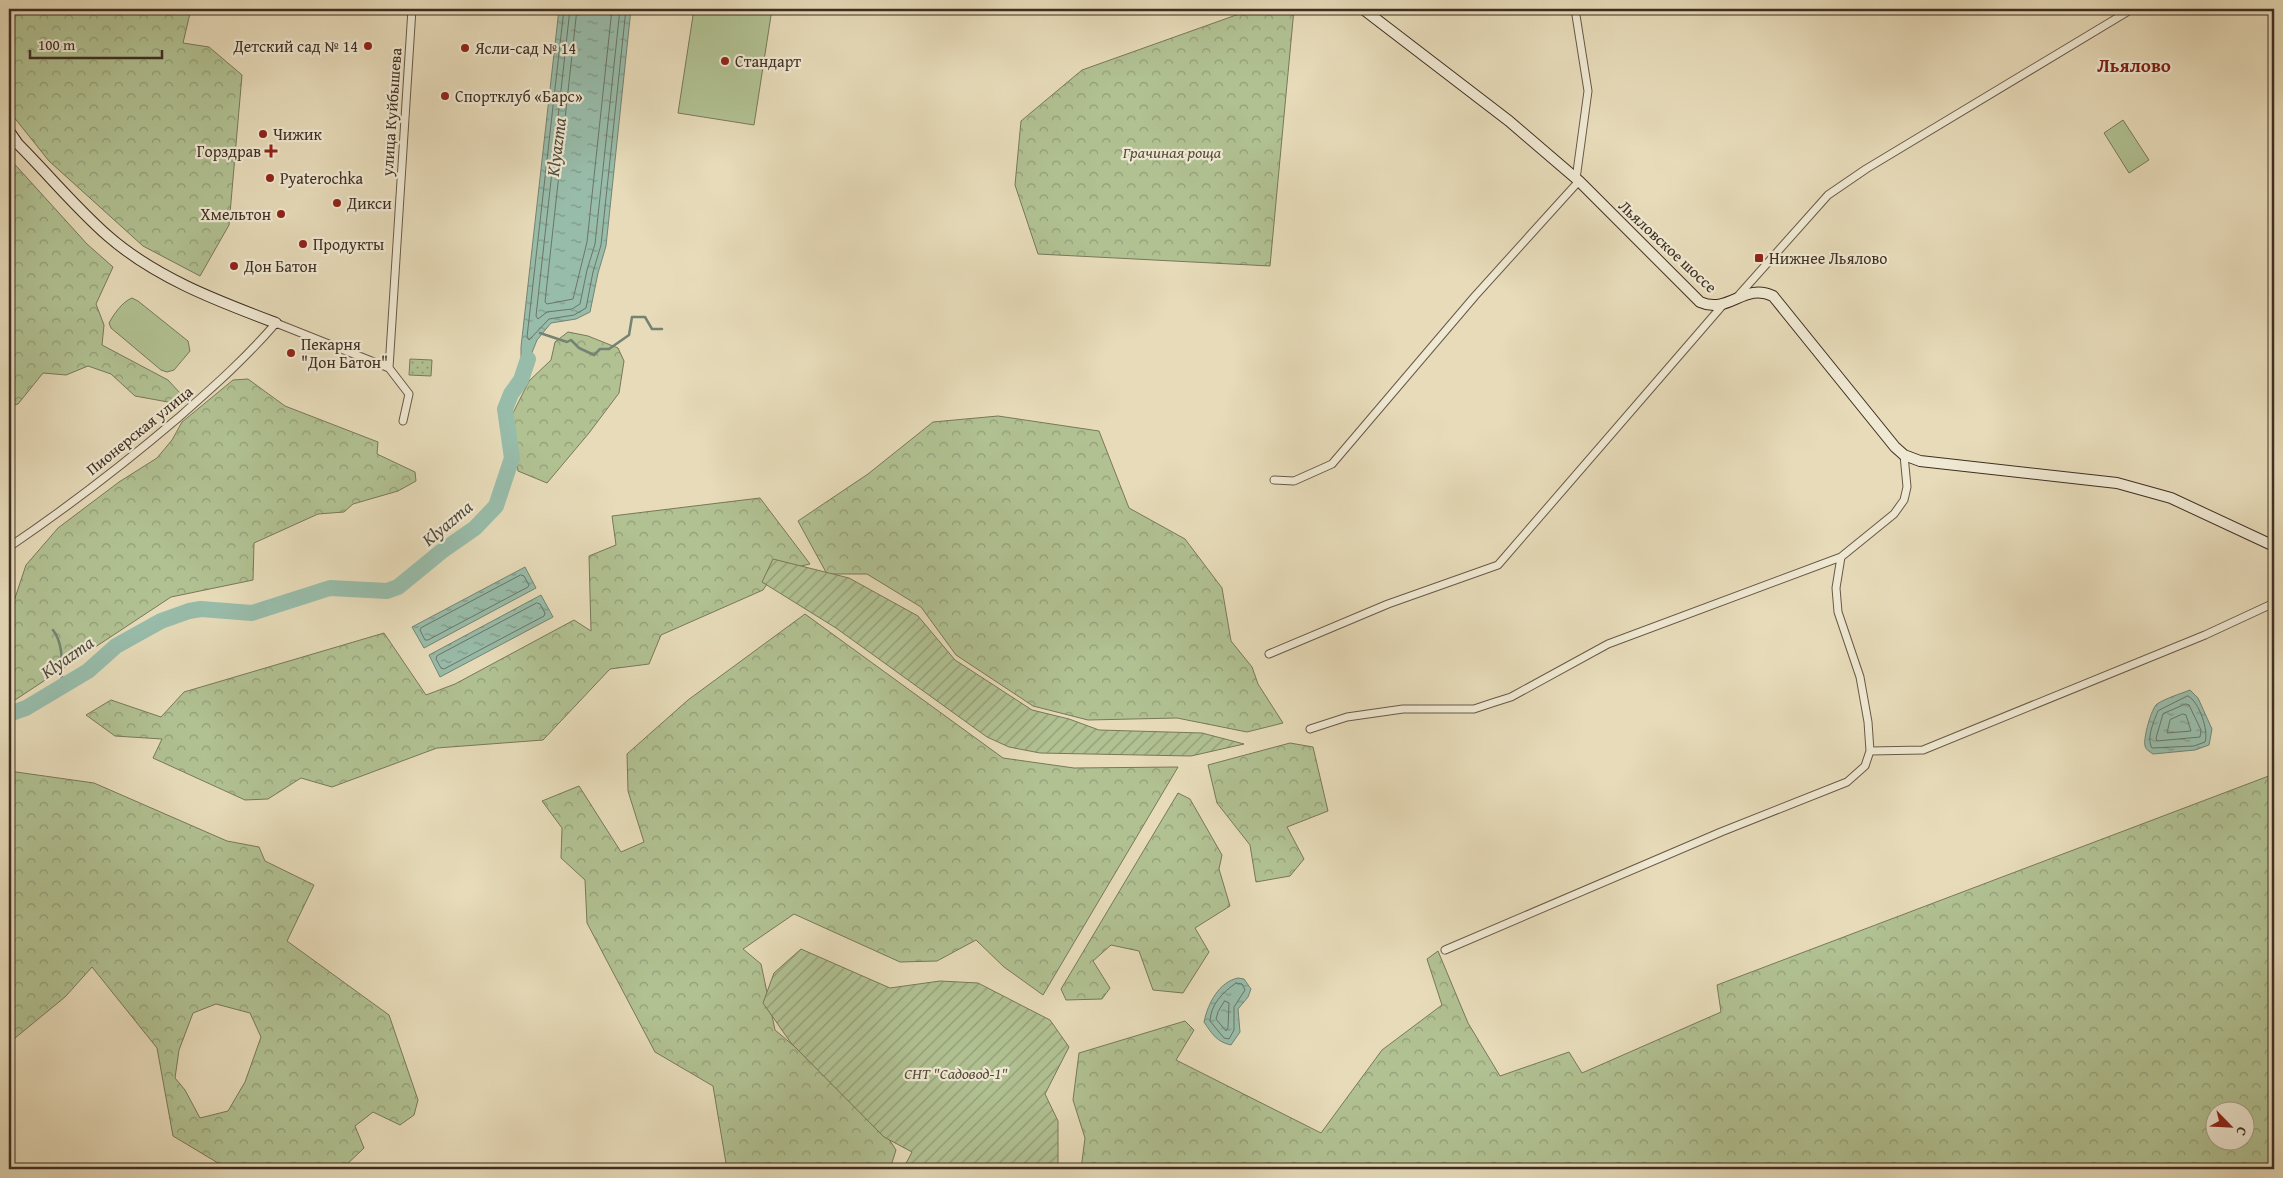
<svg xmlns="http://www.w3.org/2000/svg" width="2283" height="1178" font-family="'Gentium Book Plus',serif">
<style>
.grass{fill:url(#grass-dots);stroke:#78785a}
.forest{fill:url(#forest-crowns);stroke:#78785a;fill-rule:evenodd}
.garden{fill:url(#garden-furrows);stroke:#78785a}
.pitch{fill:#b1c192;stroke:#78785a}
.water{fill:url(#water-ripples);stroke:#748373}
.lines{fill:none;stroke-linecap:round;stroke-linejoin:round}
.shore{stroke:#6b7566;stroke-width:1}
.stream{stroke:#748373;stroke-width:2.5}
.river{stroke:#98bcaa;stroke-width:16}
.street-casing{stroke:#685947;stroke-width:9}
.secondary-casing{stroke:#3e2e21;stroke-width:12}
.street{stroke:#efe8d2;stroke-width:7}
.secondary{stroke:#efe8d2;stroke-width:10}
.poi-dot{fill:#8f2418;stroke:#efe8d2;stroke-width:2}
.labels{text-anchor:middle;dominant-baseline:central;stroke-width:4.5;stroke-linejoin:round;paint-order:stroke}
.poi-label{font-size:16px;fill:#3e2e21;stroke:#efe8d2;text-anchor:start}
.street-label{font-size:16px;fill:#3e2e21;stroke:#efe8d2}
.park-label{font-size:16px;font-style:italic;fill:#554b38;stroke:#efe8d2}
.water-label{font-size:18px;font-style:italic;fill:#504a3c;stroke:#efe8d2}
.quarter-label{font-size:19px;font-weight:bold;fill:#7a1f14;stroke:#efe8d2}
</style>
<defs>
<pattern id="grass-dots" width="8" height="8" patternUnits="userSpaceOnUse" patternTransform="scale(1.25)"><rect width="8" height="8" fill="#b1c192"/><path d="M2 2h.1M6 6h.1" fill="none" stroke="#919d77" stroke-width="1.8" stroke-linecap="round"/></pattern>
<pattern id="forest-crowns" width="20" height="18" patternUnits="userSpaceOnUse" patternTransform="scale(1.25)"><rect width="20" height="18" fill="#b1c192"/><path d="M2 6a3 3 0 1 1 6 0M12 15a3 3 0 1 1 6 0" fill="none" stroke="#919d77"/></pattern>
<pattern id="garden-furrows" width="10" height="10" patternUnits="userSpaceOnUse" patternTransform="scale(1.25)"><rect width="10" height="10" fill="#b1c192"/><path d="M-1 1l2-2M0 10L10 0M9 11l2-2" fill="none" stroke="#919d77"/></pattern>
<pattern id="water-ripples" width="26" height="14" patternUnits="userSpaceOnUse" patternTransform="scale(1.25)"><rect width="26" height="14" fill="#98bcaa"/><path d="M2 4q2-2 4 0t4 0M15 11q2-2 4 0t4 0" fill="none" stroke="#7d998a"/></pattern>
</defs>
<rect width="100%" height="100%" fill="#e7dbb9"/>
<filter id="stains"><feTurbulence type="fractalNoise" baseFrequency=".004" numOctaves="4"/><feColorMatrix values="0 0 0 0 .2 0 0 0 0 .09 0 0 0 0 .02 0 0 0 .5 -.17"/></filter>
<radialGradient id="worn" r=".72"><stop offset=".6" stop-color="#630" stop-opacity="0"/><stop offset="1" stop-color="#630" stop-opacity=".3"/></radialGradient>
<path class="grass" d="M410,359l22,1 -1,16 -22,-1z"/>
<path class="forest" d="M9,9h182l-8,34 26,4 33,28 -13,150 -29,51 -57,-30 -94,-85 -40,-50z
M1253,9h41l-24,257 -232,-12 -23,-69 6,-64 61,-51z
M9,158l78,86 26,23 -17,37 8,21 -2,20 66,35 12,13 -1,11 -44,-8 -24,-22 -23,-8 -22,9 -23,-2 -25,31 -9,2z
M568,332l20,4 30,12 6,13 -5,32 -30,40 -42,50 -29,-12 -7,-54 18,-36 22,-21 4,-18z
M248,379l37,27 93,36 -1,12 38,18 1,9 -18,10 -45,13 -9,8 -26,2 -64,29 -1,37 -82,17 -156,103 -6,1v-92l4,-5 13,-39 32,-37 61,-46 38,-24 15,-18 10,-18 51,-42z
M998,416l101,15 30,77 56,31 37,49 9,53 21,26 6,17 25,39 -36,9 -70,-14 -89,2 -55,-14 -77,-51 -35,-48 -54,-33h-40l-29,-53 70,-47 65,-52z
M760,498l50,66 -35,8 -12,18 -102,45 -12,29 -39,5 -67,71 -106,8 -105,39 -31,-9 -33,21 -23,1 -92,-42 9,-19 -47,-3 -29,-21 25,-15 50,17 23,-25 200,-59 42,62 29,-11 119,-64 17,11 -2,-75 27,-11 -4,-29z
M805,614l198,144 71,10 104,-1 -135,228 -39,-28 -28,-27 -39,21 -37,1 -106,-48 -51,35 18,15 14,66 95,80 26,40 -6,19h-163l-14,-83 -58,-34 -68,-129 -2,-43 -24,-22 1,-30 -20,-27 37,-15 42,66 23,-10 -16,-51 -1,-37 61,-54z
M1290,743l23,4 15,64 -41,16 17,32 -14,17 -34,6 -6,-37 -33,-42 -9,-38z
M9,771l85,12 133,58 32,6 6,14 49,24 -27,56 102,74 29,85 -4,15 -14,10 -27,-13 -18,14 9,22 -21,20 -115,1 -55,-33 -16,-88 -65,-81 -27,30 -56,46zM216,1004l34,9 11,24 -16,45 -17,29 -28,7 -15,-28 -10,-12 4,-28 14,-37z
M2274,774v395h-1193l4,-31 -12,-38 6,-47 106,-32 9,9 -18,30 145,73 61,-83 60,-45 -15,-46 11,-8 30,72 32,53 69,-24 13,21 139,-61 -4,-27zM2216,1110h30v30h-30z
M1178,793l12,6 32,56 -3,14 11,37 -35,22 14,24 -26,41 -30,-3 -14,-39 -28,-6 -18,16 17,27 -8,11 -36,1 -5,-11z"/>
<path class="garden" d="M773,559l76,19 69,38 37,44 77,50 37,9 30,11 103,3 42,11 -53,12 -151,-3 -31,-6 -22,-10 -151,-109 -74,-46z
M801,949l89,39 50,-7 38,2 72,37 19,27 -24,47 13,27v48h-155l9,-17 -28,-15 -93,-94 -28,-40 11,-30z"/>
<path class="pitch" d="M694,9h78l-18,116 -76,-12z
M2123,120l26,40 -20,13 -25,-40z
M132,298l6,3 50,40 2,10 -16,19 -7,2 -6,-2 -50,-42 -2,-5c5,-9 13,-21 23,-25z"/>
<path class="water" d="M559,9h72l-25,237 -8,27 -8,39 -14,7 -25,4 -14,17 -16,40v-33z
M525,567l11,21 -112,60 -12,-21z
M541,595l12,22 -113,60 -11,-22z
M2190,690l8,8 14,31 -3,16 -14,5 -42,4c-3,-2 -7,-4 -8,-8 -2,-7 6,-37 12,-42 9,-6 23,-10 33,-14z
M1238,978l6,1 7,10 -3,8 -10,12 2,23 -9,13c-14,-3 -19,-11 -27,-23 4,-19 15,-40 34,-44z"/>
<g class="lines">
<path class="shore" d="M564,9l-37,328 2,3 20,-21 25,-4 12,-7 7,-36 8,-27 25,-236
M570,9l-34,307 2,3 9,-7 25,-3 8,-5 7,-34 8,-26 25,-235
M577,9l-32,293 2,2 26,-5 14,-57 25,-233
M521,575l3,1 5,9 -1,2 -100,53h-3l-5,-10 1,-2z
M537,603l3,1 5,9 -1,3 -100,53 -3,-1 -5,-9 1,-3z
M2188,696c11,5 21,35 17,46l-11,4 -42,2c-6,-10 2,-27 6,-37z
M2186,704l3,1 12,25 -1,7 -43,4 -1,-3 7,-24z
M2183,714l3,1 5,16 -24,2 3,-13z
M1236,983l6,1 3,6 -11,17v23l-5,9 -5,-1 -14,-17c1,-17 12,-28 26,-38z
M1225,1001l4,2 -1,25 -2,3 -10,-12 2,-7z"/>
<path class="stream" d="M540,333l27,9 4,-2 8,8 15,7 6,-6h9l20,-14 3,-18h13l7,12h10
M53,630c12,16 8,38 9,56"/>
<path class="river" d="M9,714l17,-6 62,-37 28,-25 45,-25 28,-10 12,-2 51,4 78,-25 57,3 11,-4 44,-36 33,-23 21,-22 16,-48 -7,-49 6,-15 10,-14 7,-21"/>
<g class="street-casing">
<path id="street" d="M1575,9l13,82 -12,88
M1738,296l90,-101 38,-26 266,-160
M389,368l23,-359
M1274,480l20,1 38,-17 143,-168 104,-115
M9,547c59,-40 115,-83 169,-129 35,-31 67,-59 98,-95l113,45 20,26 -6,27
M1269,654l119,-50 110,-39 224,-259
M1310,729l37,-12 56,-8h71l18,-6 19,-6 97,-53 233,-87 53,-43 10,-14 3,-13 -3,-32
M1870,751l53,-1 282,-115 69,-32
M1445,950l276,-118 126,-50 18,-16 5,-15 -2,-29 -8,-45 -22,-65 -2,-24 5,-31"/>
</g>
<g class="secondary-casing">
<path id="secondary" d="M1363,9l146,112 70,60 121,121c29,13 44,-20 73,-6l122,151 9,8 16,6 197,22 54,15 103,48
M9,131l9,13c30,30 58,64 90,92 48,42 110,65 168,87"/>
</g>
<use href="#street" class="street"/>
<use href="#secondary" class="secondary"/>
</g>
<g class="poi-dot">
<circle cx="368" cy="46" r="5"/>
<circle cx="465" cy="48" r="5"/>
<circle cx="725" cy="61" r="5"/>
<circle cx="445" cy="96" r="5"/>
<circle cx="263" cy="134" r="5"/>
<path d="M268.5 143.5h5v5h5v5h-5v5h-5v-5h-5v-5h5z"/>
<circle cx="270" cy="178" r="5"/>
<circle cx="337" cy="203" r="5"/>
<circle cx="281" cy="214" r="5"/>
<circle cx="303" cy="244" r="5"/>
<rect x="1754" y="253" width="10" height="10" rx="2.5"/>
<circle cx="234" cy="266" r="5"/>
<circle cx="291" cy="353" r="5"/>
</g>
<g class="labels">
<g class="poi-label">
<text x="358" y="46" text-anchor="end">Детский сад № 14</text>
<text x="475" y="48">Ясли-сад № 14</text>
<text x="735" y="61">Стандарт</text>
<text x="455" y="96">Спортклуб «Барс»</text>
<text x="273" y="134">Чижик</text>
<text x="261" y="151" text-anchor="end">Горздрав</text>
<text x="280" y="178">Pyaterochka</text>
<text x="347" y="203">Дикси</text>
<text x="271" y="214" text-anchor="end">Хмельтон</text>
<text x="313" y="244">Продукты</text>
<text x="1769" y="258">Нижнее Льялово</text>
<text x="244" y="266">Дон Батон</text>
<text x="301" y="344">Пекарня<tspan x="301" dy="18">"Дон Батон"</tspan></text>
</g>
<g class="street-label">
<text transform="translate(391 112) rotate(-86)">улица Куйбышева</text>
<text transform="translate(1668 246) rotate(43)">Льяловское шоссе</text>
<text transform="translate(139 430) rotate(-39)">Пионерская улица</text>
</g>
<g class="park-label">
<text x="1172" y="152">Грачиная роща</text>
<text x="956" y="1073">СНТ "Садовод-1"</text>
</g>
<g class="water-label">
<text transform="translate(556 147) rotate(-83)">Klyazma</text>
<text transform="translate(447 523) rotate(-40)">Klyazma</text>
<text transform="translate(67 657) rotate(-35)">Klyazma</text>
</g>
<g class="quarter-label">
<text x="2134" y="65">Льялово</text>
</g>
</g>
<rect width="2283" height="1178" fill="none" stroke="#e7dbb9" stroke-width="30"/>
<rect x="10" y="10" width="2263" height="1158" fill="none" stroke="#3e2e21" stroke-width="2.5"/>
<rect x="15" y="15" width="2253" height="1148" fill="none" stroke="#3e2e21"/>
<g transform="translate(2230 1126) rotate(114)"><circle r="24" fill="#efe8d2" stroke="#a89e8b"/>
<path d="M0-4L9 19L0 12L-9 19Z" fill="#8f2418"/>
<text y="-8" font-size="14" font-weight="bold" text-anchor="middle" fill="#3e2e21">С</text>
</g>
<path d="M30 50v8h132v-8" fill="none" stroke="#3e2e21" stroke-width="2.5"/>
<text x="38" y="50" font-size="15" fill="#3e2e21" stroke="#efe8d2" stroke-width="4" paint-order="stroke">100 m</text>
<rect width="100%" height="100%" filter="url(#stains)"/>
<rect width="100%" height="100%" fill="url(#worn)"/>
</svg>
